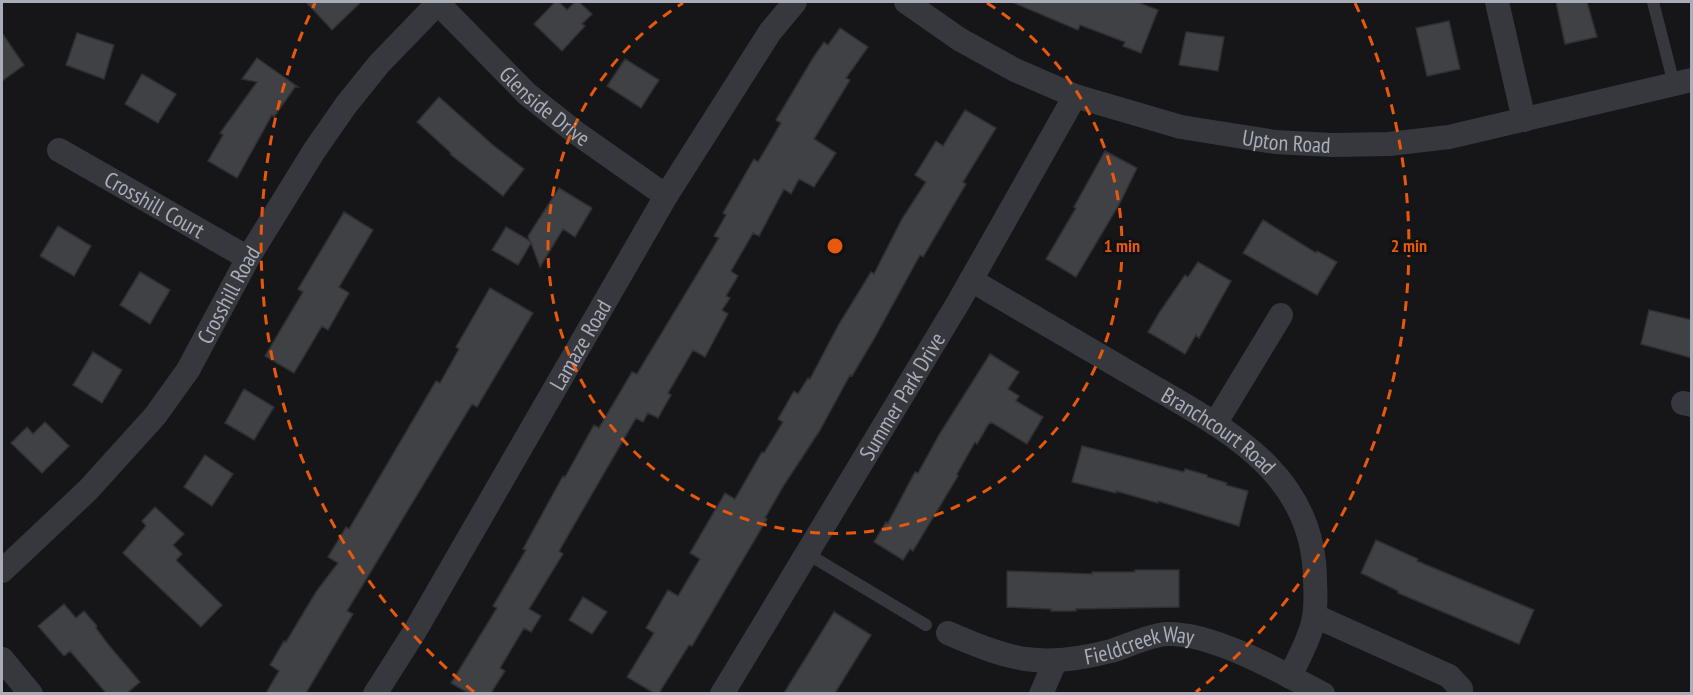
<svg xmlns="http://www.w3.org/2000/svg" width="1693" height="695" font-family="'PT Sans Narrow',sans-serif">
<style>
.building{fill:#404145;stroke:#303034;stroke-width:1.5}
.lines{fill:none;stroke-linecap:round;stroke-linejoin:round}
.lane{stroke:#37383d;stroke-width:12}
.street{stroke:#37383d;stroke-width:24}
.ring{fill:none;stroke:#e8590c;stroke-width:3;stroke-dasharray:10 8}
.labels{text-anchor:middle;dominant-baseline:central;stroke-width:6;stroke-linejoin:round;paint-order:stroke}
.street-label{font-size:22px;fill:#a8adb8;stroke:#111113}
.centre{fill:#e8590c;stroke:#111113;stroke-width:3}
.ring-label{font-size:18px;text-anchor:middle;font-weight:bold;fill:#e8590c;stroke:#111113;stroke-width:6;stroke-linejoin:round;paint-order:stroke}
</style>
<rect width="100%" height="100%" fill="#161618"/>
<path class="building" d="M306,2h55l-29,28z
M555,2h4l8,8 8,-8h4l13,12 -10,10 3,2 -23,25 -28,-27z
M1012,2h125l21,8 -17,43 -18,-7 2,-4 -45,-17 -2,5z
M1556,2h31l10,35 -32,7z
M1449,21l11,48 -33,7 -11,-48z
M840,28l28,19 -22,31 4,2 -36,59 22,14 -22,34 -15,-8 -8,15 -7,-5 -25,47 -6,-3 -22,38 7,5 -12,20 4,2 -8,12 6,4 -23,43 -12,-7 -25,43 3,2 -13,23 -10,-5 -5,9 -7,-4 -77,133 4,3 -34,55 12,7 -10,16 -7,-4 -24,40 5,3 -14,22h-23l-17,-10 46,-75 -4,-2 33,-56 -3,-1 40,-73 2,1 29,-52 5,3 33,-56 5,2 82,-136 -5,-2 12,-21 -3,-2 31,-54 4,3 23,-39 -5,-3 37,-62 11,-16 4,3z
M1186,32l38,5 -6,34 -39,-6z
M2,33l22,32 -22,16z
M77,33l37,12 -10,34 -38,-14z
M257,58l41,29h-3l-21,30 -2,-2 -35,63 -29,-17 15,-26 -3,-2 37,-51 -15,-3z
M625,59l34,21 -18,28 -34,-22z
M142,74l34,20 -18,29 -33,-19z
M439,97l55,49 30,23 -21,27 -53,-42 1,-1 -34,-31z
M965,110l31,18 -33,54 3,2 -43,73 -3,-2 -46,84 -22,37 -2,-1 -30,55 -36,55 -19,33 2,1 -75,127 -3,-1 -30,48h-5l-27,-16 27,-44 -8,-5 22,-38 10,6 22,-37 -10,-6 35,-60 10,6 27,-47 2,1 19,-31 -5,-3 16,-28 4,3 10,-16 2,1 29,-55 32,-52 3,2 28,-55 24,-37 -11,-7 21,-34 7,5z
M1105,151l32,17 -17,35 -44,74 -30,-18 30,-51 -2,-1z
M559,188l33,20 -17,29 -12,-8 -23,38 -9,-24 -13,22 -26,-15 14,-23 24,14 -2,-5z
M344,212l29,18 -34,57 10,6 -21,37 -6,-4 -28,47 -29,-17 38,-64 -5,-3z
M1263,220l53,33 1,-2 20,11 -20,33 -74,-42z
M58,226l33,20 -17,30 -34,-20z
M1198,262l33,19 -32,57 -3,-3 -11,19 -37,-22 11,-19 26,-38 3,2z
M140,272l30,18 -20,34 -30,-19z
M490,288l43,25 -56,94 -5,-3 -125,207 6,3 -47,79h-40l13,-22 -9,-6 14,-24 2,1 30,-50 22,-29 -10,-6 18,-30 3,2 87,-148 4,2 19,-34 -3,-2z
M1649,310l43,10v38l-51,-14z
M93,352l29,18 -20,33 -29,-18z
M990,354l29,18 -11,17 11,7 -3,5 27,16 -16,27 -36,-22 -3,3 -11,19 -2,-2 -18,32 1,2 -45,75 -3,-2 -7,11 -29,-18 12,-20 2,1 27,-51 3,1 21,-38z
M244,389l30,18 -20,33 -29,-17z
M45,422l24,24 -27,27 -31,-30 16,-16 6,7z
M1082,446l102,26 1,-3 22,6v2l20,6 -1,2 22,6 -9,35 -81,-25v2l-42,-12v2l-44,-11z
M205,455l28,19 -21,32 -28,-19z
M155,507l29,27 -11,11 9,9 -6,6 46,45 -21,22 -78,-74 23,-27 -4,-5z
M1376,540l42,19 -1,2 117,49 -15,34 -121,-51v-2l-37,-18z
M1135,570h44v37l-103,2v2h-25v-2l-44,-2v-36l85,3v-2h43z
M583,597l24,15 -15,22 -23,-14z
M64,604l12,14 8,-7 13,15 -1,2 11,15 33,39 -13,11h-21l-36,-42 -6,5 -26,-30z
M834,612l37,23 -36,58h-51z"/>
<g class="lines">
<path class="lane" d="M1653,2l21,82
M806,553l120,72"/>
<g class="street">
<path id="s1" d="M437,2l90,92 48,38 91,64"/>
<path id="s2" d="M906,2l53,37 56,31 60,26 106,31 94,15 57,3 57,-1 60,-7 243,-57"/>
<path d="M1497,2l27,118"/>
<path id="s3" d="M59,150l189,108"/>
<path id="s4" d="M971,280c57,33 113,66 169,99 83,49 175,92 175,202 1,19 1,37 -6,54 -5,14 -13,28 -19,42"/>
<path d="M1683,403l9,2"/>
<path d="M1215,424l66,-109"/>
<path id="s5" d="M2,571l86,-81 67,-74 33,-46 60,-112 66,-107 32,-46 33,-41 59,-61"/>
<path d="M1315,616l134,60 12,13v5"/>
<path id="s6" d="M948,633c64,28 94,36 163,18 17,-5 38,-16 56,-17 47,-1 114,38 156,60"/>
<path d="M2,659l29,35"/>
<path id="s7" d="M375,694l40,-63 251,-435 104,-164 25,-30"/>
<path id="s8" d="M722,694l236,-391 117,-207"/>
<path d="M1041,694l14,-32"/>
</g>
</g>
<g class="ring">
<path d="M987 3A287 287 0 1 1 683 3"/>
<path d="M474 692A574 574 0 0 1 315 3M1355 3A574 574 0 0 1 1196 692"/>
</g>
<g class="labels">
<g class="street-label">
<text stroke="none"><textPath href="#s1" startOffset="150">Glenside Drive</textPath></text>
<text stroke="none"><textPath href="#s2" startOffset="411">Upton Road</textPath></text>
<text stroke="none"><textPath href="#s3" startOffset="110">Crosshill Court</textPath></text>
<text stroke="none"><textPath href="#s5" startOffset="360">Crosshill Road</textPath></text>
<text stroke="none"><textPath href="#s7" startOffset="405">Lamaze Road</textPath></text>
<text stroke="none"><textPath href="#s8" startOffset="348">Summer Park Drive</textPath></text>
<text stroke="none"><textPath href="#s4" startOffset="290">Branchcourt Road</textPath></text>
<text stroke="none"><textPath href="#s6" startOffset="198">Fieldcreek Way</textPath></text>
</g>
</g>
<circle cx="835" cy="246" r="9" class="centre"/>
<g class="ring-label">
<text x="1122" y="252">1 min</text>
<text x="1409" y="252">2 min</text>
</g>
<rect width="1693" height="695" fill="none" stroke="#a8adb8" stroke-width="6"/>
</svg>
